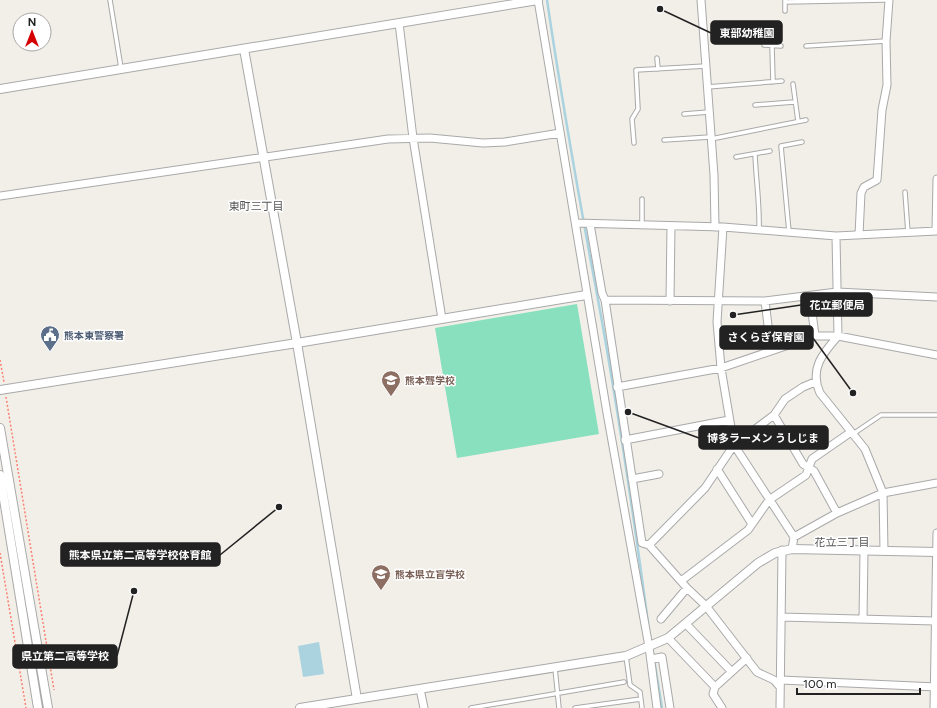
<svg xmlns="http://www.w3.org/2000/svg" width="937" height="708" font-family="Figtree,'Noto Sans JP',sans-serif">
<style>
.pitch{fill:#88e0be}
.water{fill:#aad3df}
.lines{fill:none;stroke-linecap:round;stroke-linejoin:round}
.stream{stroke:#aad3df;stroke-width:2.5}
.service-casing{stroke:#a9a9a9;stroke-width:5.5}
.minor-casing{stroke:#a9a9a9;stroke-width:9}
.tertiary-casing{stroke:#a9a9a9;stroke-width:10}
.path{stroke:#fa8072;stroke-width:1.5;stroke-dasharray:2 2;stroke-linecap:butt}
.service{stroke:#fff;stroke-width:3.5}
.minor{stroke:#fff;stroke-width:7}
.tertiary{stroke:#fff;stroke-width:8}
.labels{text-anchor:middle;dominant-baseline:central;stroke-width:3;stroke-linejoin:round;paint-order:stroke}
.service-label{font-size:10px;font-weight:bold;fill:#4e5e75;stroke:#fff;text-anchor:start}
.education-label{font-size:10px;font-weight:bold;fill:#785e54;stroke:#fff;text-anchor:start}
.neighbourhood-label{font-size:11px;fill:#555;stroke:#fff}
.leader{fill:none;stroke:#222;stroke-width:1.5}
.callout-dot{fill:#222;stroke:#fff;stroke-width:1.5}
.callout{fill:#222;stroke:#222;stroke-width:1.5}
.callout-label{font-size:11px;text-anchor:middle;font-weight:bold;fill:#fff}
</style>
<rect width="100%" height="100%" fill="#f2efe9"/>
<path class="pitch" d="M577,304l22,130 -142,24 -22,-130z"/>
<path class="water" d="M319,642l5,32 -21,3 -5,-31z"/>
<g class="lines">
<path class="stream" d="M547,0c13,88 28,175 44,262 23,120 41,240 57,361
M654,659l8,49"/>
<g class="service-casing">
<path id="service" d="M110,0l11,68
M785,0v2l100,-2
M785,2v9
M764,45l17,1
M772,46l1,36
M806,46l80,-5
M657,58l1,11
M793,84l5,37
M707,87l75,-6
M755,105l39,-3
M684,114l25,-2
M711,139l95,-19
M664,140l46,-3
M634,143l-2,-24 6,-10 -2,-39 70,-4
M755,154c1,26 5,51 4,76
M736,157l34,-6
M905,192l3,41
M642,199v25
M789,232l-8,-86 21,-4
M853,434l28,-19h56
M626,656l4,29 10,7 2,16
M555,668l4,40
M471,708l153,-26
M575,708l66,-9"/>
</g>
<g class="minor-casing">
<path id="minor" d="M538,0l69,413 42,234 8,61
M701,0l13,175 1,52
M399,23l14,115 29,181
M0,196l388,-57 42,-1 53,5 22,-1 55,-9
M576,223l147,4 113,9 101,-5
M590,224l12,69 3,7 37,243 7,2 38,43 19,18 51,66 17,8 6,7
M723,227l-6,95 4,46 13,77 60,92 -2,12
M936,231l1,-52
M859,235l2,-42 3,-6 13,-7 5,-70 5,-25 -1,-44 3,-41
M836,236l2,100c-15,17 -29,33 -18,57l45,56 18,44 1,58
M810,296l5,40
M605,300l160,1 72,-9 100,5
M670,301l1,-75
M765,301l6,49
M617,387l104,-19 94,-32h23l99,19
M774,415l29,49 11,7 23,42
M625,440l104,-20
M717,469l35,55
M632,479l27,-5
M794,537l43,-24 46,-20 54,-10
M649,545l56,-57 29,-43 40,-30 11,-16 18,-12 12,-5
M681,581l67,-51 21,-30 37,-25 6,-16 39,-27
M781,617l154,4
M661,619l26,-31
M863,619l1,-68
M686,624l45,47
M668,638l47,49 32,-29
M651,659l11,-2 8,51
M781,680l156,7
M715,687l-2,7 9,14
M420,689l4,19
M780,708l2,-158
M934,708l3,-175"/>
</g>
<g class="tertiary-casing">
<path id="tertiary" d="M244,49l53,294 60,356
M0,89l538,-89
M0,390l297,-47 289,-48
M0,428l48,280
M0,475l38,233
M300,708l326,-52 42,-18 90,-75 17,-10 17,-4 145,3"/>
</g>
<path class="path" d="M0,360l4,22
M6,397l48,293
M0,553l26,155"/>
<use href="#service" class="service"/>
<use href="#minor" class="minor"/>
<use href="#tertiary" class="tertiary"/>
</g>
<defs>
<g id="civic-pin" transform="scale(1)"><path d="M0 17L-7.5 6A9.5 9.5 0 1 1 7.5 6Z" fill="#5c6f8a" stroke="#fff"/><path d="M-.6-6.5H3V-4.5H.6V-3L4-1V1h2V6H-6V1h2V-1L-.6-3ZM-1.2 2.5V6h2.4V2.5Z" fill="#fff"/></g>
<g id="school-pin" transform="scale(1)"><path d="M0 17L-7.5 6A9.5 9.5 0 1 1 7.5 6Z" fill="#8d6e63" stroke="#fff"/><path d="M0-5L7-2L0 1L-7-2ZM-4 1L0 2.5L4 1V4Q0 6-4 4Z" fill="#fff"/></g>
</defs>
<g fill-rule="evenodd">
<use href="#civic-pin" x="50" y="335"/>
<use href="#school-pin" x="391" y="380"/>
<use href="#school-pin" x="381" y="574"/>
</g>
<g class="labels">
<g class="service-label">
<text x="64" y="335">熊本東警察署</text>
</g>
<g class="education-label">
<text x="405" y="380">熊本聾学校</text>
<text x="395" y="574">熊本県立盲学校</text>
</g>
<g class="neighbourhood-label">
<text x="256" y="206">東町三丁目</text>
<text x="842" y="542">花立三丁目</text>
</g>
</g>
<path class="leader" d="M660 9L711 33M733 315L801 305M853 393L813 338M628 412L699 438M279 507L220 555M134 591L117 656"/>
<g class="callout-dot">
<circle cx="660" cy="9" r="4"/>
<circle cx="733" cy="315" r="4"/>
<circle cx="853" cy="393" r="4"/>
<circle cx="628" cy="412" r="4"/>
<circle cx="279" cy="507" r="4"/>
<circle cx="134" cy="591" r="4"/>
</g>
<g class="callout">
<rect x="711" y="21" width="71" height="23" rx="4"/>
<rect x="801" y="293" width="71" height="23" rx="4"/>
<rect x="720" y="326" width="93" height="23" rx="4"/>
<rect x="699" y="426" width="129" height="23" rx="4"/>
<rect x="61" y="543" width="159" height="23" rx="4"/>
<rect x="13" y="645" width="104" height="23" rx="4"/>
</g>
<g class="callout-label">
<text x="747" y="37">東部幼稚園</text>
<text x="837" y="309">花立郵便局</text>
<text x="766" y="341">さくらぎ保育園</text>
<text x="763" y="442">博多ラーメン うしじま</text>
<text x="140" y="559">熊本県立第二高等学校体育館</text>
<text x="65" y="660">県立第二高等学校</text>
</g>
<g transform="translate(32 32)"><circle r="19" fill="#ffffff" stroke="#a7a7a7"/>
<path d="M0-3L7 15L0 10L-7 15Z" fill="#d40000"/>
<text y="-6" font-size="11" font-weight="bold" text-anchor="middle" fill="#222222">N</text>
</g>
<path d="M797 688v6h123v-6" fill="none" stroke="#222222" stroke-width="2"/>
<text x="803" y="688" font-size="12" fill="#222222" stroke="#ffffff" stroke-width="3" paint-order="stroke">100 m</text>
</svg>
